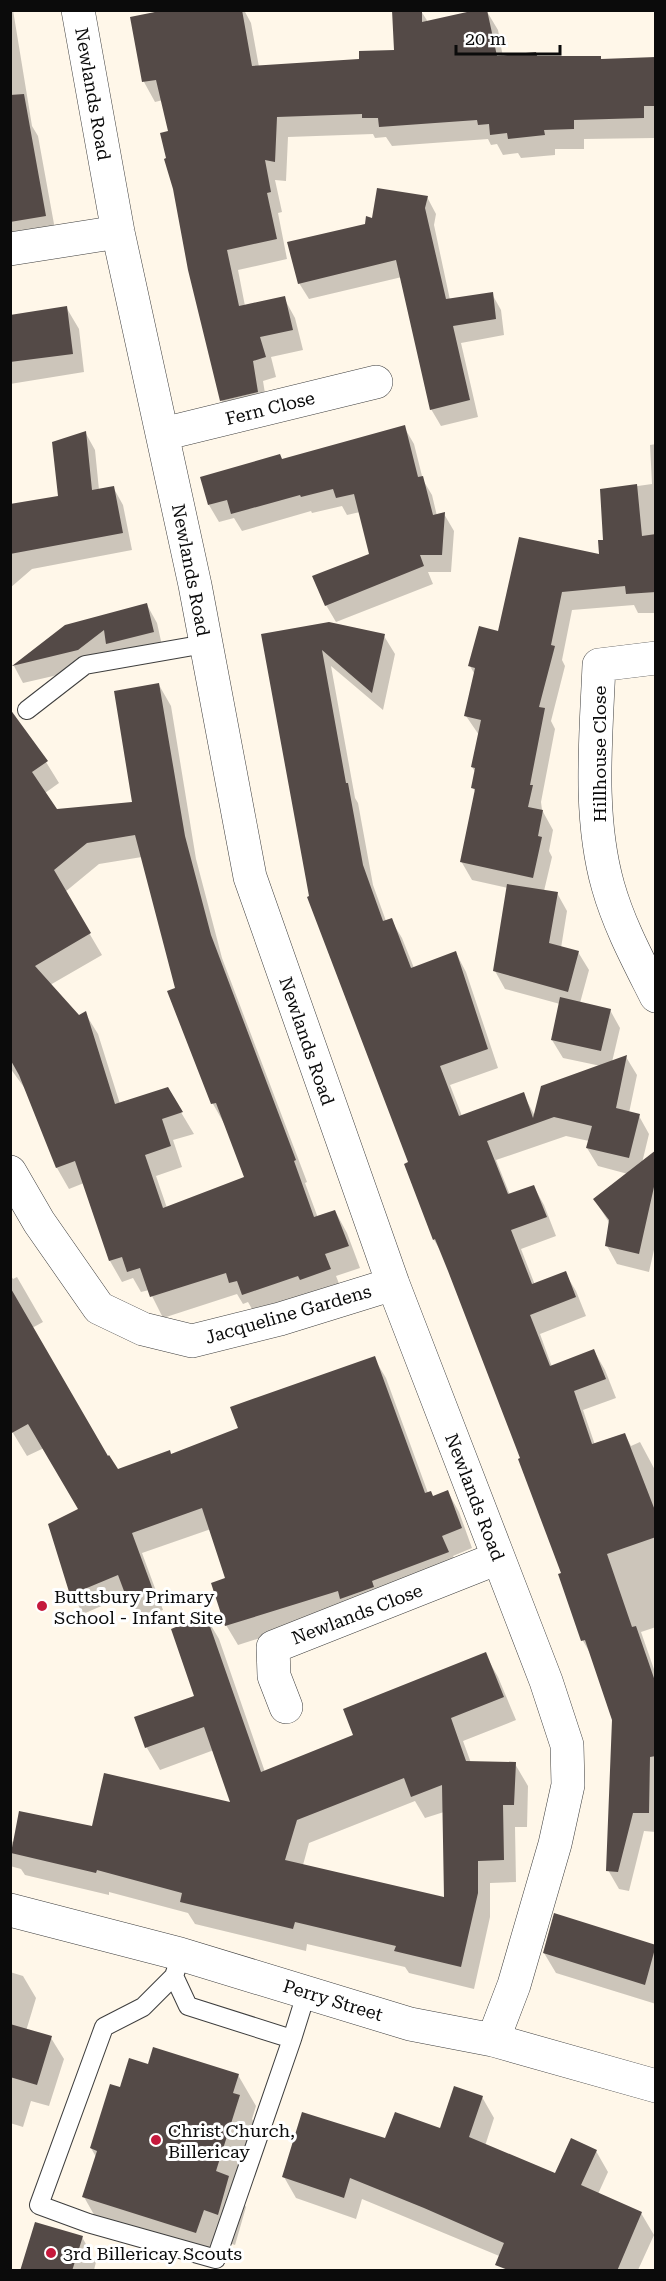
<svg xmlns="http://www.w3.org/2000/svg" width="666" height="2281" font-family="'Roboto Serif',serif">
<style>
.shadow{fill:#0003;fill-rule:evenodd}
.building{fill:#544a47;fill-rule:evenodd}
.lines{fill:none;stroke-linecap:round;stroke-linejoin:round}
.lane-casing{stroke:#3e3e3e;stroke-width:20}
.street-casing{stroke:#3e3e3e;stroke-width:34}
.lane{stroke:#fff;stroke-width:18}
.street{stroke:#fff;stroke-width:33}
.poi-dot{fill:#c5193c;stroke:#fff;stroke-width:2}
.labels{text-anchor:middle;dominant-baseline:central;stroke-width:6;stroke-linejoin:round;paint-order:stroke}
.street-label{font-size:18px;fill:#0b0b0b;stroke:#fff}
.poi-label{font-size:18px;fill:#0b0b0b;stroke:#fff;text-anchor:start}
</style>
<rect width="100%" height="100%" fill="#fff7e9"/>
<path class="shadow" d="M10,10h3l19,116 6,10 18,99 -46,7z
M154,10h90l7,13 8,44 102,-6 34,-10 26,-40 7,11 58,-12 12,20 5,27 33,-4 2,5 62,-1 2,3 54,-2 -1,80 -71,1v10h-29v6l-34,3 -3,-5 -15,2 -6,-11 -6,1 -3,-6 -96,7 -6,-9 -11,1 -2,-4 -85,3 -2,44 -11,-1 7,32 -4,1 9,46 -49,11 7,36 39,-8 11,20 8,32 -32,7 5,20 -13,4 5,31 -35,8 -12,-20 -53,-241 2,-27 -7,-32 -8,2 -11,-20z
M427,197l9,17 -2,11 16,75 42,-6 9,16 3,25 -43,8 17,74 -37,9 -10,-17 -29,-132 -93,22 -10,-16 75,-63z
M66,307l13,22 5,43 -74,12v-68z
M404,427l10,17 9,36 9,15 5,21 7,-2 10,17 -3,41h-23l5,12 -97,38 -10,-17 44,-50 -10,-43 -13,3 -5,-9 -30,7 -1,-2 -69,20 -8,-13 -15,4 -10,-17 73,-45z
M85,432l10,18 4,40 14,-3 10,18 9,45 -100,19 -22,19v-82l50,-9z
M656,444v169h-18l-4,-8 -62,5 -10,50 3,6 -14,55 4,8 -14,73 1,8 11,20 -4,21 3,6 -8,34 13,2 10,18 -6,37 17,4 11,18 -9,33 30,7 10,18 -8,34 14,-5 11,18 -8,38 10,3 10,18 -7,29 14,-11v89l-7,31 -32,-8 -10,-18 3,-22 -15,-24 33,-26 -30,-8 -11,-18 2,-7 -23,-5 -70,24 14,35 24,-8 10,18 12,31 -35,13 14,36 30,-12 11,18 10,25 -46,18 12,33 42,-16 11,19 11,28 -33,12 12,35 30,-10 6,11 9,-4 16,30v155l-15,5 15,43v157l-12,-1 -15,60 -10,-2 -11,-19 5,-151 -20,-61 -10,-17 -20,-67 -41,-115 -78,-203 -10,-16 -28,-75 4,-2 -99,-266 -49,-262 122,1 11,18 -12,56 -52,-44 24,132 3,5 15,82 13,36 5,-1 11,18 12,30 42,-15 10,19 32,96 -48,17 12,31 61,-22 12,22 66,-50 -38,-8 -11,-18 8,-36 -55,-15 -10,-18 13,-83 -36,-8 -11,-19 15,-68 -3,-5 3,-15 -4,-6 7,-32 -13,-19 9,-41 -5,-9 29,-34 102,-76 4,-15 -3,-50 50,-7 -2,-39z
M147,605l10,18 6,27 -45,11 -6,-11 -24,18 -65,15 -9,-17 52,-39z
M159,685l12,21 25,153 26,99 85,224 -2,1 13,35 17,-7 12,22 13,35 -24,8 6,15 -86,25 -8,-14 -5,2 -6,-10 -74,24 -14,-28 -8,2 -8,-14 -11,4 -12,-21 -26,-78 -15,6 -12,-21 -31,-78 -16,-22v-356l36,50 13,21 -14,10 11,17 78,-7zM142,857l35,132 -8,3 44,112 12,21 21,53 -79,30 -11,-32 26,-9 -9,-27 21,-6 -27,-45 -47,15 -22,-70 -13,-21 -6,4 -29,-32 52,-30 -37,-63 34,-28z
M10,1274l3,5 4,-2 26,45 -11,6 75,130 10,12 54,-15 69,-26 134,-71 12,20 42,115 5,5 15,-6 11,20 13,36 -19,8 6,16 -110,38 -111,35 -12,-20 1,-46 -16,-50 -69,24 21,57 -23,8 -13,-23 -44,19 -11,-20 8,-85 -36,-61 -17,8 -17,-28z
M206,1617l13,22 46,133 90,-37 130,-81 13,23 18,43 -53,21 8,22 44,1 13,22 -1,41h-12l1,55 -26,1v34l-16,72 -65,-16 -4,-6 -98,-23 -1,7 -111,-27 -7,-11 -79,-21v3l-84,-20 -4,-6 -11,-3v-27l4,4 218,-39 -18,-54 -54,20 -13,-22 -11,-30 59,-21zM415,1801l10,17 19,-6 1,87 -142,-34 6,-22z
M656,1946v58l-100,-31 -12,-20z
M10,1972l13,4 13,22 -10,33 25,7 13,21 -15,47 -18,-5 -8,26 -13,-4z
M149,2065l89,10 18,31 -4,13 4,7 -20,65 10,16 -11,38 -14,-5 -8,23 -112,-36 -17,-30 12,-40 -5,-9 30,-59z
M482,2097l12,21 -9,28 71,29 40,-24 12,21 -10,22 43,19 13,22 -16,35h-110l-12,-7 -154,-64 -6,20 -60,-21 -12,-21 102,-37 55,-11z
M82,2237l14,25 -2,8h-72z"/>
<path class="building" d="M165,10h77l10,56 107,-7v-8l35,-1 -2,-40h30v12l54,-12h11l10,46 39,-4 1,4h64v3l55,-2v49h-12v12l-70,2v9l-30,1 1,5 -37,4 -1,-6 -17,2 -1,-11 -11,1 -1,-5 -98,7 -1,-9h-16v-4l-85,3 -2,45 -10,-2 6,32 -4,1 10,46 -50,11 12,56 46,-10 8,34 -33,7 6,20 -13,4 5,31 -38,9 -32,-131 -15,-81 -9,-30 2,-1 -6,-25 8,-2 -12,-51 -14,2 -12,-65z
M24,94l22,122 -36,6v-127z
M377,188l51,8 -3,12 21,91 47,-7 3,27 -43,7 17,74 -40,10 -34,-150 -98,24 -11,-42 78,-18 1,-8 6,2z
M67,306l6,48 -63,8v-47z
M405,425l13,52 5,-1 10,39 12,-3 -3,43h-22l4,11 -99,40 -13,-30 57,-22 -15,-60 -18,4 -3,-9 -32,8 -1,-2 -69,19 -4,-14 -19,5 -8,-28 80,-23 2,5z
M86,431l6,59 22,-4 9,47 -113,21v-50l48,-8 -6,-54z
M637,484l5,52 14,-2v58l-30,2 -1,-8 -63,6 -11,53 4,1 -16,61 6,1 -15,77h3l-5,22 15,3 -5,26 4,1 -9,41 -73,-16 15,-73 -4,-1 4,-20 -4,-1 10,-47 -17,-4 11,-48 -7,-2 11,-40 19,5 21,-94 80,17 -1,-14h5l-3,-51z
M147,603l7,29 -48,12 -2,-14 -26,20 -66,16 53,-41z
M329,622l56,12 -13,59 -50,-43 24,133h2l15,82 20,56 9,-3 19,50 45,-17 32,98 -48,17 19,50 65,-24 9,26 8,-32 86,-31 -11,53 24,6 -11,44 -43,-10 6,-22 -38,-9 -67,24 21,53 26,-9 13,32 -36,13 21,54 34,-13 10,26 -46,18 20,51 44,-17 12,30 -32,12 18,53 33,-11 31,80v24l-49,17 25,73 4,-1 20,58v72l-6,1 -1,56h-16l-15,59 -12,-1 6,-151 -27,-80 -4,1 -23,-67 3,-1 -43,-114 2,-1 -72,-187 -13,-32 -2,1 -29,-76 4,-2 -101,-265 2,-1 -48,-262z
M159,683l26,153 26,99 85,225 -2,1 20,56 21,-7 14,36 -24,8 6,15 -31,11 -2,-4 -56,19 -5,-14 -8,2 -3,-10 -76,24 -10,-29 -13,4 -5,-15 -13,4 -34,-100 -19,7 -37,-93 -9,-16v-350l38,52 -16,11 25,37 75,-7 -18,-111zM135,835l40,153 -8,3 44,113 5,-1 28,74 -81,31 -18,-53 26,-9 -9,-27 21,-7 -15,-25 -53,17 -29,-93 -7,4 -44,-49 56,-33 -37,-63 33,-27z
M507,884l51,8 -9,51 30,8 -11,41 -75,-21z
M560,997l51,12 -10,42 -50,-11z
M656,1150v28l-17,76 -34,-8 4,-26 -16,-21z
M10,1287l98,169 1,-1 9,14 52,-19 1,4 67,-26 -8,-21 145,-51 50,137 6,-2 2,5 15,-6 14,38 -20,8 7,16 -77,29 2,6 -34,12 -2,-8 -113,35 -14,-43 14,-5 -23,-70 -70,25 21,57 -26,9 -9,-24 -48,20 -22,-71 30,-15 -50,-85 -18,10z
M206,1615l55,157 92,-37 -10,-26 143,-57 18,45 -53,21 15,43 50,1 -2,43h-11l1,55 -26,1v32l-17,74 -67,-16 2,-5 -101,-24 -2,7 -113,-27 2,-9 -85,-23 -1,3 -85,-20 8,-42 73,15 12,-53 126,29 -26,-75 -59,21 -11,-31 60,-21 -23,-67zM404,1778l7,19 31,-12 2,112 -159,-37 12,-40z
M554,1913l102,32 -11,40 -102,-32z
M10,2024l42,12 -15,49 -27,-8z
M153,2047l86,27 -6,19 7,2 -24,76 13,5 -11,39 -14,-5 -8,23 -114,-36 15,-46 -7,-3 20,-64 10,3 9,-29 19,6z
M454,2086l29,10 -14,41 86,36 16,-35 26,12 -16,35 61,27 -25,59h-106l-16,-6 9,-22 -80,-35 -74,-30 -6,20 -62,-21 20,-65 83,26 10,-26 45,16z
M35,2222l48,14 -11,35h-52z"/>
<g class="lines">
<g class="lane-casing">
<path id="lane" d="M27,710l58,-45 120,-21
M177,1967l-3,9 14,30 104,33 15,-48
M174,1976l-31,31 -39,20 -65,178 49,18 128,36 76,-220"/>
</g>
<g class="street-casing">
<path id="street" d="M78,10l40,222 77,353 55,292 143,407 153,397 21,64 1,40 -13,59 -41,141 -21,55
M10,249l108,-17
M163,434l213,-52
M656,658l-57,7c-3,73 -11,150 9,221 11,39 30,74 48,110
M10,1172l29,50 60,86 44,21 49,12 88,-22 113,-35
M286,1707l-12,-31 -1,-29 225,-89
M10,1910l170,44 230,70 83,16 163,46"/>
</g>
<use href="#lane" class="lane"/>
<use href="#street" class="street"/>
</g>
<g class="poi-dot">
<circle cx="42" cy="1606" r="6"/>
<circle cx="156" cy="2140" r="6"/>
<circle cx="51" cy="2253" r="6"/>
</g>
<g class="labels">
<g class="street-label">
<text transform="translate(93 94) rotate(80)">Newlands Road</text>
<text transform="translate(270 408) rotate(-14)">Fern Close</text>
<text transform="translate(191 570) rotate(79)">Newlands Road</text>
<text transform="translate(599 754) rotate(-90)">Hillhouse Close</text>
<text transform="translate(307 1041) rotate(71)">Newlands Road</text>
<text transform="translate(288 1314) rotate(-16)">Jacqueline Gardens</text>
<text transform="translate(475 1497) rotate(69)">Newlands Road</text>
<text transform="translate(357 1614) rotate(-21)">Newlands Close</text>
<text transform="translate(333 2000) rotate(17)">Perry Street</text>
</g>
<g class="poi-label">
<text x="54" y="1596">Buttsbury Primary<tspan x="54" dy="21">School - Infant Site</tspan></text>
<text x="168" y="2130">Christ Church,<tspan x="168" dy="21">Billericay</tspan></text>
<text x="63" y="2253">3rd Billericay Scouts</text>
</g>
</g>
<rect width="666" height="2281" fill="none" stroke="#0b0b0b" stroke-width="24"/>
<path d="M456 45v9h104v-9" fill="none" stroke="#0b0b0b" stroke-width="3"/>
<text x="465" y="45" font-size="18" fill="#0b0b0b" stroke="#ffffff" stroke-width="4.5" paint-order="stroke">20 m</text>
</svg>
